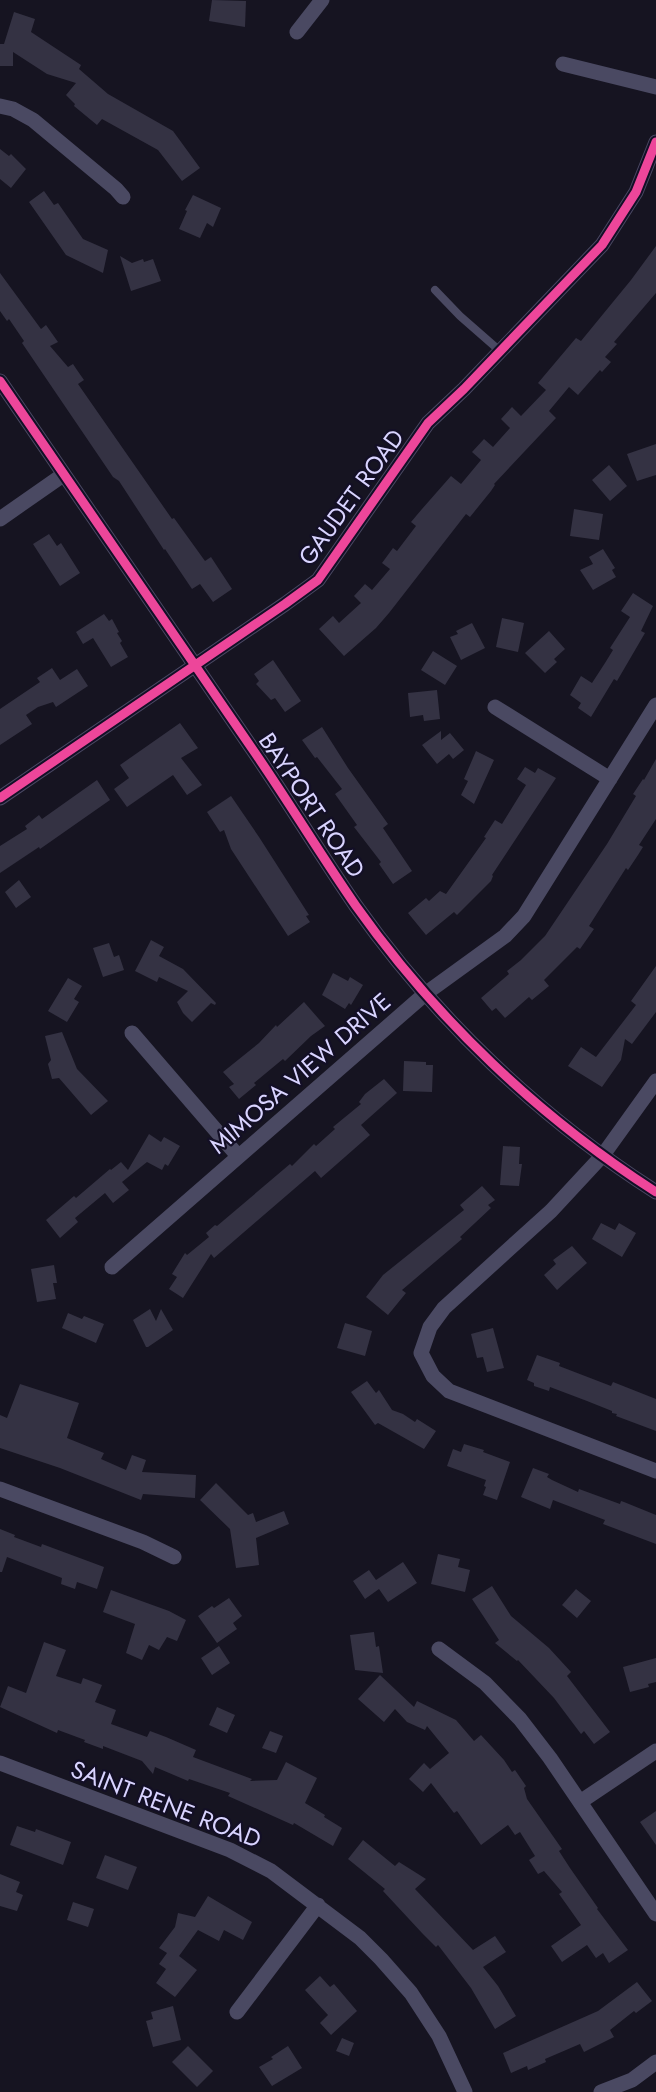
<svg xmlns="http://www.w3.org/2000/svg" width="656" height="2092" font-family="Jost,sans-serif">
<style>
.building{fill:#343243}
.lines{fill:none;stroke-linecap:round;stroke-linejoin:round}
.service{stroke:#4a4962;stroke-width:8}
.minor{stroke:#4a4962;stroke-width:15}
.cycleway-casing{stroke:#130f26;stroke-width:13}
.cycleway{stroke:#ed469a;stroke-width:9}
.labels{text-anchor:middle;dominant-baseline:central;stroke-width:4.5;stroke-linejoin:round;paint-order:stroke}
.street-label{font-size:24px;fill:#d9d4ff;stroke:#130f26}
</style>
<rect width="100%" height="100%" fill="#161421"/>
<path class="building" d="M212,0l34,1 -1,26 -36,-6z
M14,12l21,7 -4,13 50,33 -2,4 29,25 65,37 27,37 -18,13 -24,-31 -56,-31 -5,6 -23,-19 1,-2 -9,-9 10,-12 -29,-9 -34,-22v14h-13v-22h4z
M0,149l9,7 2,-2 15,15 -15,19 -11,-9z
M44,191l10,14 4,-2 25,36 25,11 -5,23 -37,-18 -37,-53z
M193,195l28,13 -8,19 -6,-4 -7,15 -21,-9 8,-18 -2,-1z
M656,246v47l-42,49 3,2 -12,13 6,5 -9,10 -2,-2 -22,25 -9,-8 -20,24 7,7 -62,66 1,1 -4,6 -21,26 -4,-3 -77,99 -13,15 -32,28 -25,-27 14,-13 6,7 22,-20 -7,-7 11,-12 7,6 18,-21 -8,-6 11,-15 4,3 19,-25 -5,-4 11,-13 29,-33 10,8 20,-24 -9,-8 12,-13 9,8 17,-19 -9,-9 11,-12 9,9 25,-26 -8,-7 38,-45 5,3 50,-61z
M120,256l12,7 11,-4 1,3 9,-3 8,22 -30,10z
M0,273l41,56 5,-4 12,17 -8,4 18,21 5,-3 4,6 7,10 -6,4 94,135 2,-1 31,43 6,-4 21,32 -19,13 -13,-18 -8,5 -27,-40 -1,1 -45,-69 -6,-4 -91,-134 2,-2 -15,-22 -2,2 -7,-10z
M656,444v31l-19,6 -10,-27z
M609,465l18,21 -17,15 -18,-21z
M574,509l29,5 -4,26 -29,-4z
M49,534l8,12 4,-3 19,30 -20,13 -27,-42z
M603,549l12,19 -3,2 4,7 -23,13 -13,-20 13,-6 -4,-7z
M633,593l20,13 -12,25 4,2 -28,48 -3,-2 -23,38 -13,-9 3,-5 -11,-8 11,-19 11,7 13,-20 8,-13 -3,-2 20,-31 -9,-6z
M104,614l5,7 3,-2 7,13 -2,1 5,8 -2,2 8,14 -17,10 -18,-29 -10,6 -7,-12z
M502,618l22,5 -6,29 -22,-5z
M472,623l13,25 -24,12 -11,-23 8,-3 -2,-3z
M549,631l16,18 -11,10 3,3 -12,11 -20,-20z
M433,651l24,15 -12,19 -24,-15z
M273,660l28,41 -16,11 -10,-14 -4,2 -15,-16 3,-3 -5,-7z
M52,668l8,12 17,-11 11,17 -32,21 -3,-5 -15,5 -12,8 6,9 -32,21v-36l40,-27 -3,-4z
M437,690l3,29 -16,2 -1,-6 -13,2 -2,-24z
M180,723l18,25 -17,10 21,27 -15,10 -14,-20 -46,32 -13,-18 15,-11 -9,-13z
M322,727l26,41 40,56 -5,4 29,43 -19,13 -14,-20 2,-2 -27,-35 3,-2 -22,-31 7,-5 -25,-32 -2,1 -13,-18z
M441,731v9l9,-7 14,17 -11,9 -4,-5 -12,10 -15,-19z
M476,751l18,9 -20,44 -13,-9 7,-14 -4,-2z
M656,759v60l-17,26 4,2 -5,8 -10,15 -2,-2 -37,58 5,3 -14,20 -3,-2 -33,33 5,6 -17,14 -3,-3 -24,21 -9,-10 -4,3 -11,-13 28,-24 -2,-3 14,-11 24,-24 62,-92 29,-48 -3,-2 10,-15 1,1z
M525,767l10,6 3,-5 18,10 -64,97 1,1 -2,5 -34,34 -3,-3 -28,23 -18,-22 18,-15 3,3 11,-10 6,3 40,-56 -2,-1 11,-17 7,4 24,-39 -9,-6z
M97,780l13,20 -70,49 -1,-2 -39,26v-27l27,-17 -2,-3 9,-7 5,-4 3,4z
M231,796l28,41 50,78 -3,1 4,6 -22,14 -57,-87 -7,-19 -4,2 -13,-20z
M19,880l12,17 -15,11 -11,-16z
M151,940l13,7 -5,9 24,13 33,34 -1,2 -4,-2 -19,19 -9,-9 -6,-11 11,-11 -29,-14 -2,5 -22,-11z
M109,943l5,14 5,-2 5,15 -21,7 -10,-29z
M656,966v46l-24,32 -7,-5 -4,21 -19,27 -34,-21 13,-19 15,10 40,-52 -5,-4z
M333,973l15,8 2,-4 13,8 -12,20 -2,-2 -4,6 -23,-14z
M68,978l14,8 -8,13 5,3 -12,20 -19,-11z
M304,1002l21,24 -14,10 -26,25 -2,-2 -29,24 2,2 -17,14 -10,-12 5,-3 -11,-12 36,-29 17,-18 1,2z
M62,1032l15,37 31,32 -17,14 -32,-37 -7,1 -4,-15 3,-4 -6,-24z
M404,1061l22,1v3h7l-1,27 -29,-1z
M384,1079l13,14 -36,32 9,10 -49,43 -6,-7 -101,87 -3,-4 -28,44 -14,-9 8,-12 -5,-3 13,-21 2,2 22,-18 -3,-4 9,-8 2,1 73,-62 2,2 22,-22 2,2 19,-17 -2,-2 28,-23 -2,-2 6,-8z
M149,1134l12,8 3,-5 16,9 -12,20 -3,-2 -3,6 -15,-8 -25,20 7,8 -16,13 -8,-10 -30,25 3,4 -18,16 -14,-18 28,-24 2,2 34,-29 1,1 10,-8 7,8z
M503,1146l17,1 -1,17h3l-3,22 -19,-1z
M482,1186l13,14 -7,5 3,3 -31,29 2,2 -60,51 4,3 -18,22 -22,-18 17,-22 81,-65 -4,-5z
M601,1223l14,7 4,-7 17,10 -14,24 -30,-18z
M572,1246l15,17 -30,27 -13,-15 12,-11 -3,-4z
M54,1265l3,18h-4l3,16 -19,3 -6,-33z
M150,1309l6,12 5,-12 12,21 -25,17h-2l-13,-27z
M68,1313l14,6 2,-3 20,8 -8,19 -34,-15z
M345,1323l27,8 -7,25 -28,-8z
M493,1328l11,40 -17,4 -4,-15 -6,1 -6,-24z
M537,1355l23,8 -1,3 52,20 2,-4 43,17v32l-40,-15 1,-2 -5,-1v-2l-25,-10 -37,-14 -1,4 -15,-5v-3l-7,-3z
M367,1381l9,12 3,-3 13,20 11,4 12,8 2,-3 19,12 -12,18 -46,-26 -3,2 -24,-33z
M20,1384l59,19 -12,35 37,15 -3,6 25,11 6,-15 14,5 -4,12 54,3 -1,23 -52,-4 -2,6 -81,-32 -60,-20v-33l7,3z
M464,1444l20,6 -1,2 27,10 -13,38 -14,-5 3,-8 -2,-1 2,-6 -39,-14 6,-17 8,3z
M533,1468l16,6 -2,3 5,3 26,12 1,-3 41,15 1,-3 3,1 32,13v29l-53,-20 2,-4 -52,-20 -3,9 -29,-12z
M216,1483l32,32 5,-2 3,9 28,-11 5,13 -33,14 3,27 -23,3 -6,-39 -30,-29z
M0,1529l15,6 -1,2 27,10 1,-3 62,23 -7,22 -20,-7 -2,7 -14,-5 1,-6 -55,-21 -5,15h-2z
M438,1554l22,5 -2,8 12,3 -5,22 -34,-8z
M403,1562l14,21 -29,19 -9,-13 -14,10 -12,-18 16,-11 7,10z
M492,1586l19,30 38,32 22,24 -4,4 43,56 -16,12 -10,-13 -3,3 -27,-36 -36,-38 -1,1 -22,-18 4,-3 -27,-41z
M576,1589l15,12 -14,17 -15,-13z
M111,1590l58,21 17,9 -9,21 -10,-4 -8,13 -10,-5 -7,15 -16,-7 9,-29 -32,-12z
M229,1598l13,18 -9,7 4,6 -20,14 -19,-27 14,-10 2,2z
M374,1632l2,15 3,-1 4,27 -28,-3 -5,-35z
M44,1642l22,8 -10,26 25,8 2,-6 19,7 -7,17 21,8 -5,14 36,13 3,-6 16,6 30,13 -3,7 59,22 -2,2 27,-1 9,-18 31,16 -12,25 20,12 -1,2 18,11 -9,18 -39,-23 -1,2 -65,-29 2,-3 -41,-14 -1,2 -33,-14 -2,7 -11,-13 -39,-15v3l-19,-7 1,-2 -27,-10 -1,3 -57,-26 8,-21 18,7z
M219,1646l11,17 -18,12 -11,-17z
M656,1658v24l-8,2 1,3 -19,5 -7,-25z
M380,1675l34,32 3,-6 39,19 18,21 7,-6 23,25 8,12 3,-2 11,16 -2,2 3,11 35,50 -3,2 11,17 28,40 -1,1 31,41 -19,13 -6,-10 -7,5 -9,-13 -25,17 -11,-16 30,-21 -22,-31 3,-2 -18,-21 -6,3 -9,-14 6,-4 -15,-24 -5,3 -7,-10 -27,20 -24,-34 -3,2 -23,-30 -8,9 -14,-13 15,-16 6,6 19,-16 -22,-27 -2,4 -18,-8 -12,-13 -11,13 -26,-23z
M217,1707l18,8 -8,18 -18,-8z
M270,1731l13,5 -7,17 -14,-5z
M656,1811v34l-16,-23z
M17,1826l18,6 1,-3 35,13 -8,23 -53,-20z
M363,1840l32,26 4,-4 27,17 -11,10 58,61 22,-14 11,16 -23,15 15,19 18,30 -21,13 -24,-41 -33,-43 -2,2 -14,-14 -39,-42 2,-2 -37,-30z
M105,1855l32,12 -9,23 -32,-12z
M0,1874l20,8 -4,10 7,3 -6,16 -17,-5z
M208,1896l44,26 -9,18 -19,-10 -5,11 -21,-11 -19,26 18,14 -22,27 -19,-14 10,-14 -7,-5 8,-11 -8,-5 16,-21 3,-14 17,4z
M73,1902l21,7 -6,18 -21,-7z
M320,1976l10,11 4,-3 23,27 -26,24 -11,-12 8,-8 -23,-25z
M637,1982l15,19 -16,12 -2,-2 -24,19 4,7 -30,15 -4,-8 -35,15 1,3 -18,8 -1,-4 -16,7 -8,-20 95,-42z
M173,2006l8,34 -28,7 -7,-26 7,-2 -2,-7z
M342,2038l12,5 -5,13 -13,-5z
M188,2046l25,25 -16,16 -25,-25z
M288,2046l14,22 -30,18 -13,-19 14,-8 -2,-2z"/>
<g class="lines">
<path class="service" d="M435,290l25,26 40,35"/>
<path class="minor" d="M297,32l25,-32
M563,64l93,23
M0,106l13,3 20,11 83,69 7,8
M0,381c84,122 167,244 251,366 36,52 69,107 105,159 80,113 183,211 300,286
M0,519l63,-44
M495,707l115,72
M0,798l285,-194 33,-24 110,-157 36,-34 138,-144 34,-53 20,-50
M132,1033l106,123
M656,1081l-53,74 -52,56 -107,97 -14,19 -9,26 12,23 16,15 207,80
M112,1267l313,-273 80,-58 19,-20 132,-211
M0,1489l143,53 31,15
M439,1649l46,34 35,36 30,39 106,156
M0,1763l230,87 41,21 89,67 21,21 30,34 28,43 26,56
M580,1802l76,-51
M237,2012l81,-107
M601,2092l31,-12 24,-18"/>
<g class="cycleway-casing">
<path id="cycleway" d="M0,381c84,122 167,244 251,366 36,52 69,107 105,159 80,113 183,211 300,286
M0,798l285,-194 33,-24 110,-157 36,-34 138,-144 34,-53 20,-50"/>
</g>
<use href="#cycleway" class="cycleway"/>
</g>
<g class="labels">
<g class="street-label">
<text transform="translate(351 497) rotate(-54)">GAUDET ROAD</text>
<text transform="translate(312 805) rotate(56)">BAYPORT ROAD</text>
<text transform="translate(300 1073) rotate(-41)">MIMOSA VIEW DRIVE</text>
<text transform="translate(166 1804) rotate(21)">SAINT RENE ROAD</text>
</g>
</g>
</svg>
